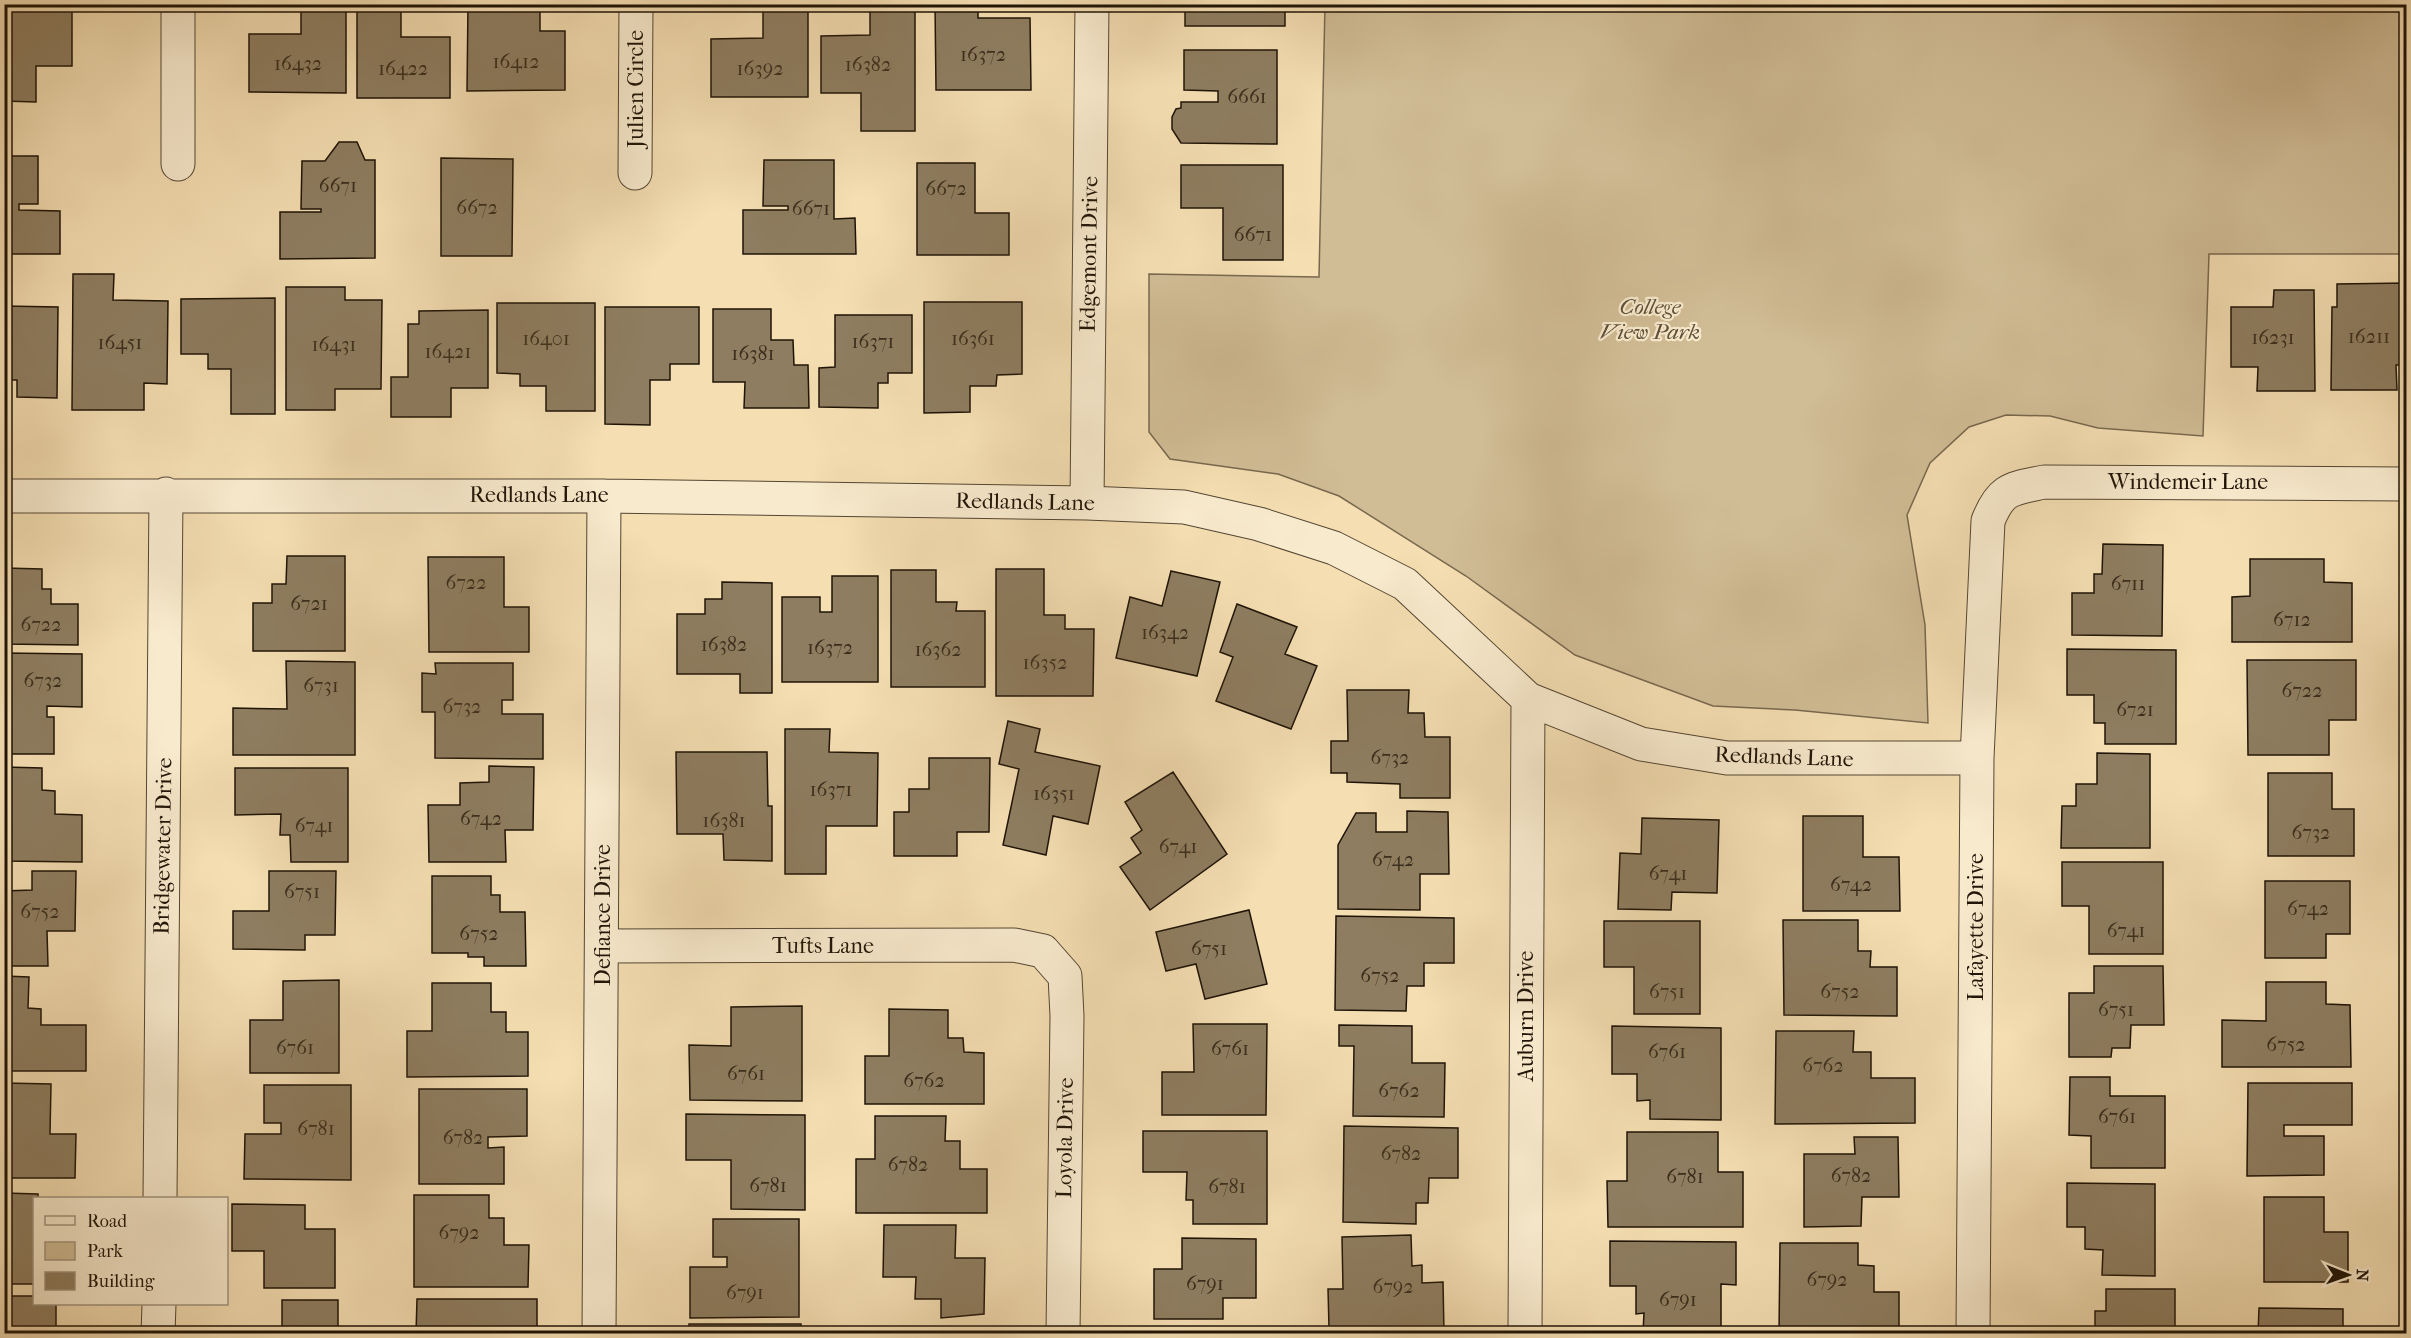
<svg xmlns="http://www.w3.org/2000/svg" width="2411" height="1338" font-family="'IM FELL French Canon',serif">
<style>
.green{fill:#d0bc95;stroke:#78684e;stroke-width:1.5}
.building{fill:#8e7d60;stroke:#1f1407;stroke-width:1.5}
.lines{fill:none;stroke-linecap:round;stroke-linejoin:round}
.minor-casing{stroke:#544632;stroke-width:35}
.minor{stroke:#f8eacd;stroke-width:33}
.labels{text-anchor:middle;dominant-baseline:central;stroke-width:4.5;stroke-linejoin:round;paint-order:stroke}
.number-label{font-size:20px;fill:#3b2e1d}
.street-label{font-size:22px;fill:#1f1407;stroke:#f8eacd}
.park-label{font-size:22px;font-style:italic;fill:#5d4f39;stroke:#f8eacd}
</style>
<rect width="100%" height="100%" fill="#f4deb2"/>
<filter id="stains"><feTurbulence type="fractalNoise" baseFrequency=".00333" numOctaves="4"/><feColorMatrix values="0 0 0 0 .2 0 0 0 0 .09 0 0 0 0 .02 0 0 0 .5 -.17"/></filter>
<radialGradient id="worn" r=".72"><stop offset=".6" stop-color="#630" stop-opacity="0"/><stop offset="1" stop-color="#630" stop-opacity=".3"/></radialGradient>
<path class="green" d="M1325,5h1081v249h-197l-6,182 -105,-8 -48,-12 -44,-1 -37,12 -39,36 -23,52 18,110 3,98 -133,-13 -82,-4 -138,-51 -109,-79 -127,-80 -61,-22 -108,-15 -21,-27v-158l170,3z"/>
<path class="building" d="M4,4h5v5l63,1v56h-36v36l-32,-1z
M301,4h45v89l-97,-1v-58h52z
M357,4h44v33h49v61h-93z
M468,4h72v27h25v59l-98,1z
M763,4h45v93h-97v-58l52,-1z
M870,4h45v127h-54v-38h-40v-57l49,-1z
M935,4h43v14h52l1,72h-95z
M1185,4h100v22h-100z
M1184,50h93v94l-96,-1 -9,-14v-12l4,-8 5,-1v-6h37v-11l-34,-1z
M339,142h18l8,18h10v98l-95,1v-47h41v-3h-20l1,-48h23z
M4,156h34v48h-19v6l41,1v43h-56z
M441,158l72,1 -1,97h-71z
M764,160h70v59l21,-1 1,36h-113v-44h45v-4h-25z
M917,163h58v50h34v42h-92z
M1181,165h102v95h-60v-52h-42z
M73,274h41l-1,26 55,1 -1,83 -23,-1v27h-72z
M2406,283v82h-10l1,25h-66l1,-83h5v-23z
M286,287h59v13h37l-1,89h-46v21h-49z
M2274,290h40l1,101h-58l1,-24h-27v-60h42z
M275,298v116h-44v-45h-23v-15h-27v-55z
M924,302h98v72l-25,1 -1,11h-26v26l-46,1z
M497,303h98v108h-49v-25h-26v-12l-23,-1z
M4,306l54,1 -1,91 -40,-1v-17h-13z
M605,307h94v57h-29v16h-20v45l-45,-1z
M713,309h58v31h22l1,25h14l1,43h-65l1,-26h-32z
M488,310v78h-37v29h-60v-40h17v-53h11v-13z
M835,315h77v58h-24v10h-10v25l-59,-1v-39l16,-1z
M2103,544l60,1 -1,91 -90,-1v-42h22v-19h8z
M287,556h58v95h-92v-48h19v-19h14z
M428,557h76v50h25v45h-100z
M2250,559h74v23l28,1v59h-120v-45l18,-1z
M4,568l38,1v20h9v15h27v41l-74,-1z
M996,569h48v46h21v14h29l-1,67h-97z
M891,570h45v32h21l-1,9h29v76h-94z
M1171,571l49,11 -23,94 -81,-18 14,-61 32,9z
M832,576h46v106h-96v-85h38v15h12z
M722,582l50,1v110h-32v-19h-63v-60h28v-15h17z
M1237,604l60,23 -12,27 32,12 -26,63 -75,-28 17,-44 -13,-5z
M2067,649l109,1v94h-71v-21h-11v-28h-27z
M4,653l78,1v53l-35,-1v11h7v37h-50z
M2247,660h109v60h-27v35h-81z
M286,661l69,1v93h-122v-47l54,1z
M435,663h78v37h-11v14h41v45l-108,-1v-46h-13v-39l14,1z
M1347,690h62l-1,23h16l1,24h25v61h-50v-14l-53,-2v-9h-16v-32h17z
M1008,721l32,8 -5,23 65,14 -12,58 -35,-8 -7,39 -43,-10 16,-76 -20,-5z
M785,729h45l-1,23 49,1 -1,73h-51v48h-41z
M676,752h91l1,54h4v55l-48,-1 -1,-26h-46z
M2097,753l53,1v94h-89l1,-42h14v-22h21z
M929,758h61l-1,74h-32v24h-63v-44h15v-23h20z
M489,766l45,1 -1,63h-28l1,32h-77l-1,-57h32v-22l29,-1z
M4,767l38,1v22l13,1v23l27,1v47l-78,-1z
M235,768h113v94h-57l-1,-27h-10l1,-21 -46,1z
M1173,772l54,82 -77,56 -30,-43 21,-14 -10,-15 11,-8 -17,-28z
M2268,773h64v36h22v47h-86z
M1407,811l41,1 1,62h-29v36l-82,-1v-64l18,-32h20v19h31z
M1803,816h60v41h36l1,54h-97z
M1642,818l77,2 -2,73 -45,-1 -1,18 -53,-1 2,-56 21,1z
M2062,862h101v92h-74v-48h-27z
M32,871h44l-1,60h-28l1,35h-44v-75l28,-1z
M269,871h67l-1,64h-30v15l-72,-1v-38h36z
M432,876h59v19h9v17h25l1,54h-42v-9h-16v-4h-36z
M2265,881h85v53h-24v24h-61z
M1249,910l18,74 -62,15 -9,-35 -30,7 -10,-39z
M1336,916l118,2v45h-30v23h-17l-1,25 -71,-1z
M1783,920h75v31h13l-1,16h27v49l-113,-1z
M1604,921h96v93h-66v-47h-30z
M2094,966h69l1,59h-33l-1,23h-18l-1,9h-42v-64h25z
M4,976l25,1 -1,31 13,1v16h45v46h-82z
M339,980v93h-89v-53h33v-39z
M2266,982h60v22l24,1 1,62h-129v-47l44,1z
M432,983h59v29h15v20h22v44l-121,1v-46h25z
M802,1006v95l-112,-1 -1,-55 42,1v-39z
M889,1009l59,1v28h15l1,14 20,1v51h-119v-48h24z
M1193,1024h74l-1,91h-104v-43h32z
M1339,1025l73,1v37h33l-1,54 -91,-1 1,-70h-15z
M1612,1026l109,2v92l-71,-1v-19l-13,1v-27h-25z
M1776,1031h78l-1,21h18v26h44v45l-140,1z
M2070,1077h40v19h55v72h-74v-32l-22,-1z
M4,1083l47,1 -1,50h26l-1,44h-71z
M2248,1083h104v42h-68v11h40v39l-77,1z
M264,1085h87v95l-107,-1 1,-45h36v-11h-17z
M419,1089h108v47l-39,1v11l16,-1v37h-85z
M686,1114l119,1v95l-74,-1v-49h-45z
M875,1116h71l-1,25h15v28h27v44h-131v-54h19z
M1344,1126l114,2v50h-29l-1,25h-12v21l-73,-2z
M1143,1131h124v93h-74v-24h-7l1,-28h-44z
M1627,1132h91v40h25v55h-135l-1,-46h20z
M1854,1137h44l1,60h-37l-1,29 -57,1v-73h51z
M2067,1183l88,1v92l-53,-1 1,-25 -18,-1v-22h-18z
M4,1193l34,1v4h-4v86h-30z
M414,1195h75v23h15v27h25l-1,42h-114z
M2264,1197h60v35h24v50h-84z
M232,1204l73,1v24h30v59h-71v-37h-32z
M713,1219h86v98l-109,1v-51h37v-10h-14z
M884,1225h72l-1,33h30l-1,56 -43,4v-19h-26l1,-22h-33z
M1411,1235l1,31 10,-1v18l21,-1 1,51 -96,1v-7h-19l-1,-38h15l-1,-52z
M1182,1238l74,1v59h-33v21h-69v-50h28z
M1610,1241l126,1v43l-15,-1v49h-78l1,-20 -8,1v-28h-26z
M1780,1243h78v22l16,1v26h25v42h-120z
M2106,1289h69v45h-80v-23h11z
M4,1296h30v8h22v30h-52z
M417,1299h120v35h-121z
M282,1300h56v34h-74l18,-2z
M2259,1308l84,1v25h-85z
M689,1324h112v10h-112z
M861,1330h133v4h-133z"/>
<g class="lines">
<g class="minor-casing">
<path id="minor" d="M178,4v160
M635,173l1,-169
M4,496h600l483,7 97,4 75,17 75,24 71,36 123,115 113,45 86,14h250
M1087,503l5,-499
M603,946l411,-1 29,6 22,25 2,40 -4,318
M160,1198l6,-704
M158,1334l1,-30
M599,1334l5,-838
M1525,1334l3,-635
M1973,1334l4,-576 11,-237c13,-33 23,-32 56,-39l362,2"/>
</g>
<use href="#minor" class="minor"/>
</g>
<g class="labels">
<g class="number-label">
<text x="983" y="54">16372</text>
<text x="516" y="61">16412</text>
<text x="298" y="63">16432</text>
<text x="868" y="64">16382</text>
<text x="403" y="68">16422</text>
<text x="760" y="68">16392</text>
<text x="1247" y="96">6661</text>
<text x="338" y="185">6671</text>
<text x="946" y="188">6672</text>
<text x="477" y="207">6672</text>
<text x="811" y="208">6671</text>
<text x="1253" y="234">6671</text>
<text x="2369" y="336">16211</text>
<text x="2273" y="337">16231</text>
<text x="546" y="338">16401</text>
<text x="973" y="338">16361</text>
<text x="873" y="341">16371</text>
<text x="120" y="342">16451</text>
<text x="334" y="344">16431</text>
<text x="448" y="351">16421</text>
<text x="753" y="353">16381</text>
<text x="466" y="582">6722</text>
<text x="2128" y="583">6711</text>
<text x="309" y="603">6721</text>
<text x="2292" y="619">6712</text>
<text x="41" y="624">6722</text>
<text x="1165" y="632">16342</text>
<text x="724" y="644">16382</text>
<text x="830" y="647">16372</text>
<text x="938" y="649">16362</text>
<text x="1045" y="662">16352</text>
<text x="43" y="680">6732</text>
<text x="321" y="685">6731</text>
<text x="2302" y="690">6722</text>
<text x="462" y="706">6732</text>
<text x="2135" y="709">6721</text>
<text x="1390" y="757">6732</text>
<text x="831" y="789">16371</text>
<text x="1054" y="793">16351</text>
<text x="481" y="818">6742</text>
<text x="724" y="820">16381</text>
<text x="314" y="825">6741</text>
<text x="2311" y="832">6732</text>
<text x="1178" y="846">6741</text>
<text x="1393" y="859">6742</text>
<text x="1668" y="873">6741</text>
<text x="1851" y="884">6742</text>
<text x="302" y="891">6751</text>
<text x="2308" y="908">6742</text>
<text x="40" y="911">6752</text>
<text x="2126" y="930">6741</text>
<text x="479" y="933">6752</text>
<text x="1209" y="948">6751</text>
<text x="1380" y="975">6752</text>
<text x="1667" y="991">6751</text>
<text x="1840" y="991">6752</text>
<text x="2116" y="1009">6751</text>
<text x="2286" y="1044">6752</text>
<text x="295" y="1047">6761</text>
<text x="1230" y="1048">6761</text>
<text x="1667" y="1051">6761</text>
<text x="1823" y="1065">6762</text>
<text x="746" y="1073">6761</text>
<text x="924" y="1080">6762</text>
<text x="1399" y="1090">6762</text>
<text x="2117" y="1116">6761</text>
<text x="316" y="1128">6781</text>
<text x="463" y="1137">6782</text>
<text x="1401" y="1153">6782</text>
<text x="908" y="1164">6782</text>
<text x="1851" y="1175">6782</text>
<text x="1685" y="1176">6781</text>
<text x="768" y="1185">6781</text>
<text x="1227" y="1186">6781</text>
<text x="459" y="1232">6792</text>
<text x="1827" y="1279">6792</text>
<text x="1205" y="1283">6791</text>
<text x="1393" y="1286">6792</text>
<text x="745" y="1292">6791</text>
<text x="1678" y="1299">6791</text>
</g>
<g class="street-label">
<text transform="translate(636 89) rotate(-90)">Julien Circle</text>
<text transform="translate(1089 254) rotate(-89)">Edgemont Drive</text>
<text x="2188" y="482">Windemeir Lane</text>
<text x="539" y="495">Redlands Lane</text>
<text transform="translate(1025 502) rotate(1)">Redlands Lane</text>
<text transform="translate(1784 757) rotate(2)">Redlands Lane</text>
<text transform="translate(163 846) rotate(-89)">Bridgewater Drive</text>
<text transform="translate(603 915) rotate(-90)">Defiance Drive</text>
<text transform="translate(1976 927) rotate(-90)">Lafayette Drive</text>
<text x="823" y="946">Tufts Lane</text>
<text transform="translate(1526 1016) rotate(-90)">Auburn Drive</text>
<text transform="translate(1065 1138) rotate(-89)">Loyola Drive</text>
</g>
<g class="park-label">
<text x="1650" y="307">College<tspan x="1650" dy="25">View Park</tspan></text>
</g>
</g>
<rect width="2411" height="1338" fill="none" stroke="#f4deb2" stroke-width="24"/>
<rect x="6" y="6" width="2399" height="1326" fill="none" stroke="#1f1407" stroke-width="3"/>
<rect x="12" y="12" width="2387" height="1314" fill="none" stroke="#1f1407" stroke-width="1.5"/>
<rect x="33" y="1197" width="195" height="108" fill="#f8eacd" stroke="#a1947e" stroke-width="1.5"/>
<rect x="45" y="1216" width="30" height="9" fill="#f8eacd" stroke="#a1947e" stroke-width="1.5"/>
<text x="87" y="1227" font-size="18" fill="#1f1407">Road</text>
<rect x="45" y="1242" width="30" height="18" fill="#d0bc95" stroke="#a1947e" stroke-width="1.5"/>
<text x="87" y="1257" font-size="18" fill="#1f1407">Park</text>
<rect x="45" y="1272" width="30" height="18" fill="#8e7d60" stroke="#a1947e" stroke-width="1.5"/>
<text x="87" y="1287" font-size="18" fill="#1f1407">Building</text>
<g transform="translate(2348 1275) rotate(91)" stroke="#f8eacd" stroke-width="4.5" paint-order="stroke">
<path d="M0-4.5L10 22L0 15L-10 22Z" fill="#1f1407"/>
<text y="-9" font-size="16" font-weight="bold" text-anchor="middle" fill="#1f1407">N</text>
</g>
<rect width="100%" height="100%" filter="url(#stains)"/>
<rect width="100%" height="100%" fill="url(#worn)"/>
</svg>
